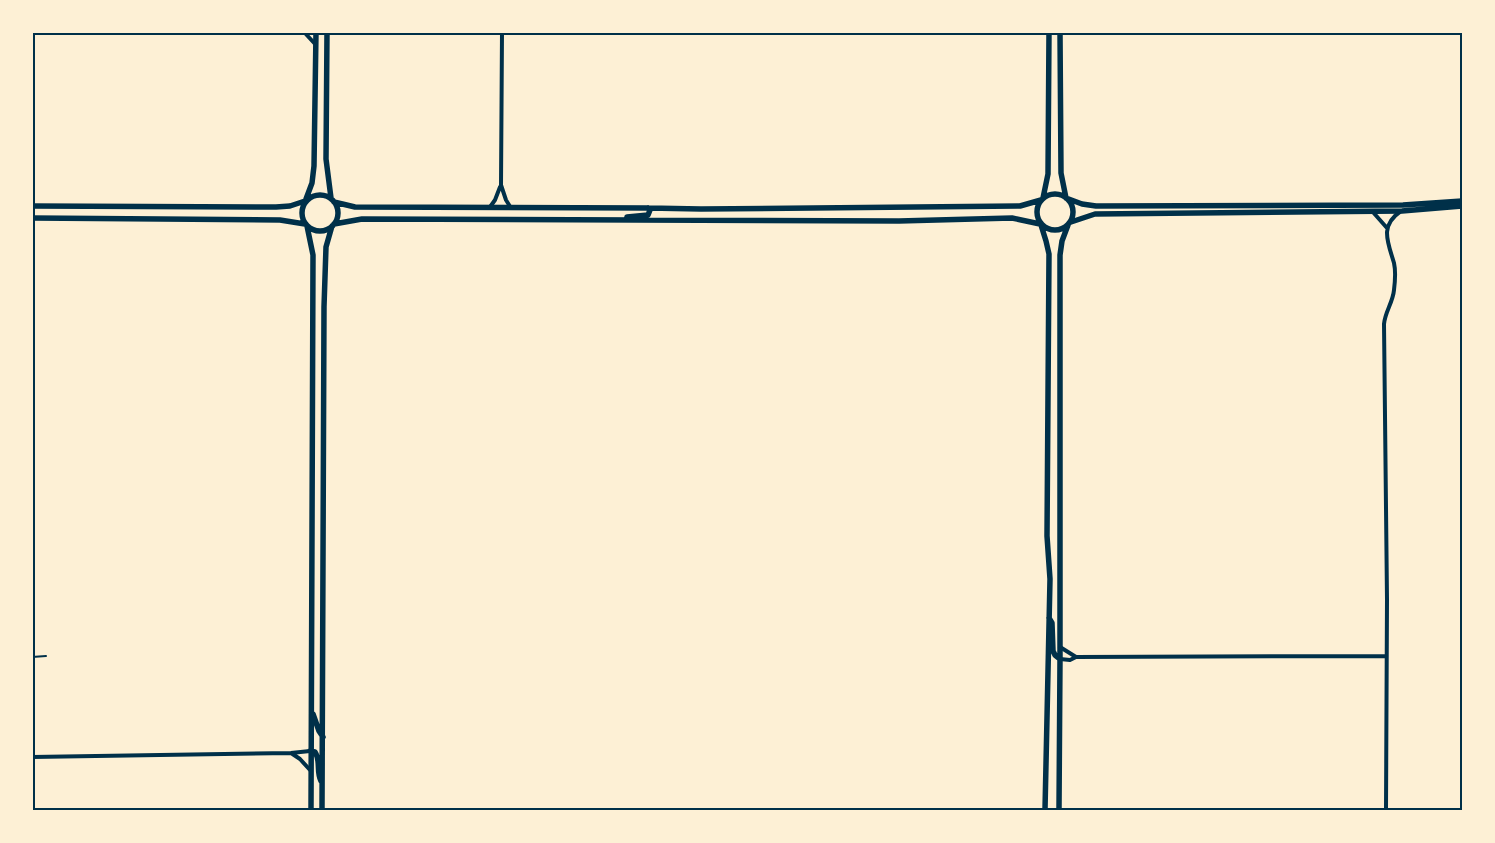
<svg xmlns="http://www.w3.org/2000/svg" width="1495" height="843" font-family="'Roboto Condensed',sans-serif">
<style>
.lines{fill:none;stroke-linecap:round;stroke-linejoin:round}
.service{stroke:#003049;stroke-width:2}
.minor{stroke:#003049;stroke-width:4}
.secondary{stroke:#003049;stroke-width:5.5}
.neatline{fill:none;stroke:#003049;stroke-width:2}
</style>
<rect width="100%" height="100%" fill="#fdf0d5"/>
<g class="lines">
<path class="service" d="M32,657l14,-1"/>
<path class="minor" d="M147,32h127
M304,32l12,13
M502,32l-1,153 5,15 5,8
M490,207l5,-7 5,-13
M1372,211l15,17
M1060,647l16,10
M1060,659l10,1 6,-3 310,-1
M291,753l9,6 10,11
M32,757l259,-4 19,-2
M1386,810l1,-211 -3,-275c1,-12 9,-22 10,-34 1,-8 2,-18 0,-27 -6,-21 -15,-37 7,-52"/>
<path class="secondary" d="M327,32l-1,127 5,39
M1060,32l1,141 5,25
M1037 212a18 18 0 1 1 36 0a18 18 0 1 1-36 0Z
M302 213a18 18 0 1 1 36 0a18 18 0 1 1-36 0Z
M1043,198l5,-24 1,-142
M1066,198l16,6 14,2 307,-1 59,-4
M306,199l6,-16 2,-17 2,-134
M334,202l21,5 293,1 53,1 319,-3 21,-6
M32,206l244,1 14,-1 15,-5
M627,217l21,-2 2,-5 -2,-2
M32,218l248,2 25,4
M1071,222l24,-8 307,-3 60,-5
M334,224l28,-5 537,2 113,-3 28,6
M1041,225l5,16 3,13 -2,282 3,43 -5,231
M307,226l6,29 -2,555
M1049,618l3,5 1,28 2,4 5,4
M313,714l6,17 4,6
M310,751l5,1c6,9 1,19 6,29
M322,810l2,-503 2,-60 6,-21
M1059,810l1,-151v-404l2,-14 6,-16"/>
</g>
<rect width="1495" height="843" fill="none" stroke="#fdf0d5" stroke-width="68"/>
<rect x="34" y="34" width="1427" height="775" class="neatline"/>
</svg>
